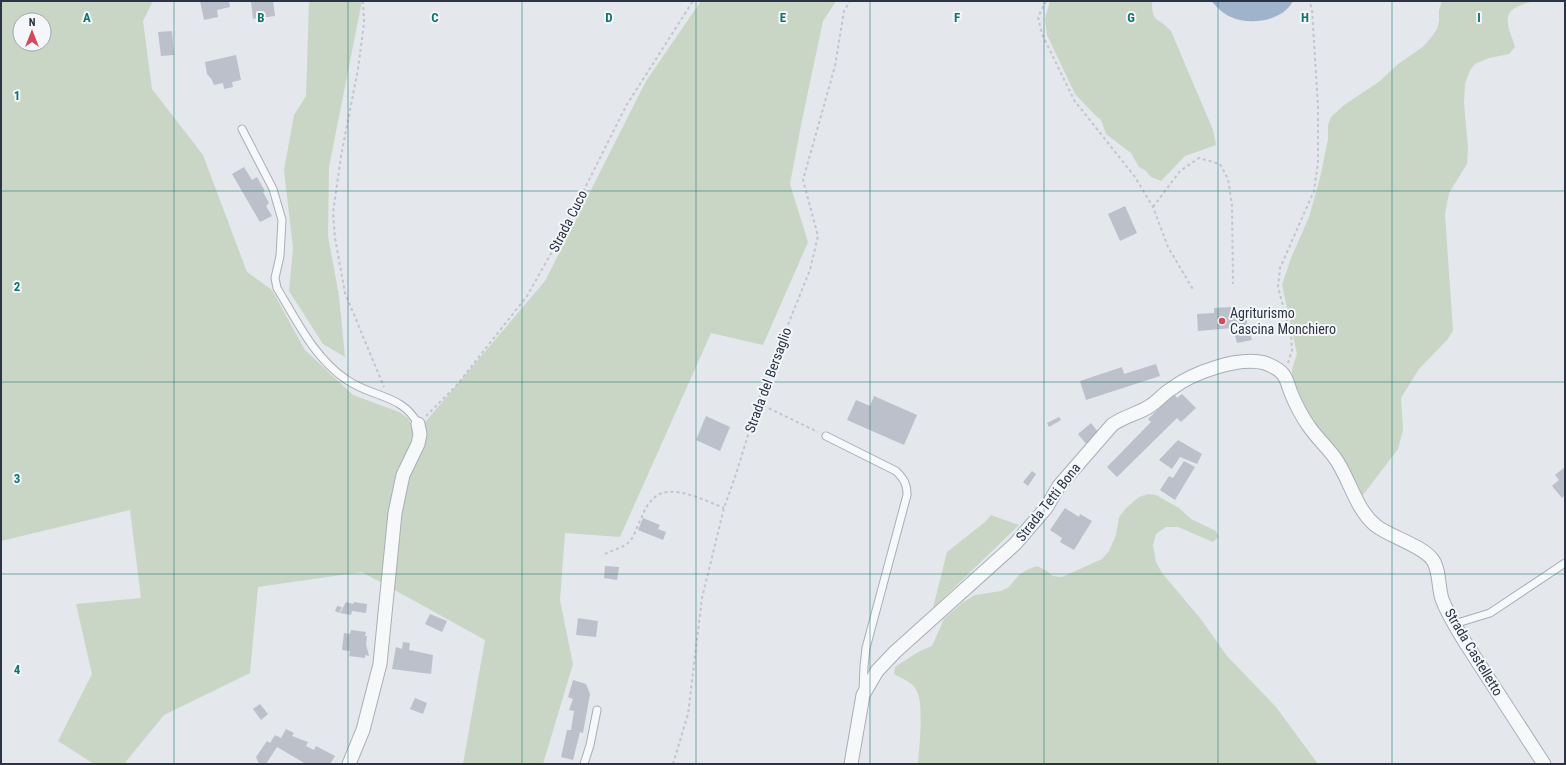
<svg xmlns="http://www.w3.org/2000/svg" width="1566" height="765" font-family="'Roboto Condensed',sans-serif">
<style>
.green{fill:#c9d6c5;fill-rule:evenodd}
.water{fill:#9fb4cc}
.building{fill:#bbc0ca}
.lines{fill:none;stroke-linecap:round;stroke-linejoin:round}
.service-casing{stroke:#a9aeb7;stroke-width:9}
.minor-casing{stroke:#a9aeb7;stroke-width:15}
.path{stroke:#c2c5cb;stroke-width:2;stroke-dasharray:3 3;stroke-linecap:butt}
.service{stroke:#f7f8fa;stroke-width:7}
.minor{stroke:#f7f8fa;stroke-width:13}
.grid{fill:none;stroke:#0f766e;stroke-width:1;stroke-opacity:0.55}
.poi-dot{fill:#d1495b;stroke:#f4f6f9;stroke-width:1.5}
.labels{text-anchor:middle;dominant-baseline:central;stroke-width:4;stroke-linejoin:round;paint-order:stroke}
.street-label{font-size:14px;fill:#2b3445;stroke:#f4f6f9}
.poi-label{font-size:14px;fill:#2b3445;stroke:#f4f6f9;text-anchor:start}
.grid-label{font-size:13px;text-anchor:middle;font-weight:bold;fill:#0f766e;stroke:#f4f6f9;stroke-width:4;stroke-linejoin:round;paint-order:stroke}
</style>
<rect width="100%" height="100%" fill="#e4e7ec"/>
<path class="green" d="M1,1h152l-10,20 9,68 51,66 44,117 25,18 33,60 48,45 46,17 10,7 6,15 130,-153 101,-200 55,-80h135l-13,20 -21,99 -12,64 18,58 -45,103 -52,-12 -91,204 -55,-4 -5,67 13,64 -30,100h-80l22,-124 -123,-68 -104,15 -8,86 -86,42 -40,49h-30l-36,-23 34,-67 -16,-70 65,-6 -11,-88 -129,31zM20,20h24v24h-24z
M309,1h53l-33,166 -1,69 11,60 6,61 -22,-13 -34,-53 4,-43 -9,-78 10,-55 12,-19z
M1050,1h102c0,24 6,15 19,30l42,99 3,15 -31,11 -24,25 -10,-4 -5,-6 -7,-4 -8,-14 -25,-19 -5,-14 -6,-5 -20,-21 -28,-59 -2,-16z
M1442,1h91c-6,2 -16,5 -21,9 -10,9 0,26 3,37l-6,7 -20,4 -14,6 -5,6 -5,14 -1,19 4,45 -1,16 -18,29 -4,21 8,117 -6,9 -28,29 -18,29 2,32 -5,19 -38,50 -53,-88 -15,-34v-8l5,-15 -15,-69 9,-27 18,-41 11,-39 8,-39v-14l3,-8 13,-12 36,-24 18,-17 26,-18 9,-11 4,-6 2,-8v-11z
M1148,494l8,1 23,13 12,11 25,12 3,6 -6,5 -35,-15h-12l-10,7 -3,11 3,17 6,11 38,45 27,38 49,51 42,57h-400c1,-15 7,-65 -3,-76 -4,-6 -14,-10 -21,-14l1,-7 23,-15 14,-6 12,-27 18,-16 13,-8 26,-4 8,-4 11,-13 9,-5 8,-3 10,5 6,5 9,1 40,-18 7,-8 7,-16 3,-18 7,-9 13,-11z
M991,515l28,10 -86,83 14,-56 38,-30z"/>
<path class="water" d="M1211,1h82c-10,20 -43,25 -62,16 -8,-3 -14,-10 -20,-16z"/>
<path class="building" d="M200,1h29l1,6 -13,3 1,7 -14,3z
M251,1h22l2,15 -22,3z
M172,31l2,24 -13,1 -3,-24z
M236,55l5,25 -9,2 1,5 -9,2 -1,-6 -9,2 -2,-5 -5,-6 -2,-12z
M244,167l8,13 5,-3 8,14 -2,1 6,11 -3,3 6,10 -12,6 -28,-48z
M1125,206l12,27 -17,8 -12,-27z
M1231,307l1,5 14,-1 1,12 5,17 -15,3 -4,-15 -35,3 -1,-17 17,-1v-5z
M1156,364l4,12 -74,24 -6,-19 42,-14 2,7z
M1174,394l3,4 5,-4 14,14 -15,14 -4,-4 -60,59 -10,-10 44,-45 -3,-3z
M874,396l43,19 -13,30 -57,-25 9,-20 14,6z
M706,416l24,11 -10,24 -24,-11z
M1059,417l2,3 -12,7 -2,-4z
M1091,423l8,10 -13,11 -8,-10z
M1178,440l24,14 -5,10 -17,-7 -8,12 -13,-9z
M1184,461l11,6 -20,33 -15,-10 9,-14 4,2z
M1565,467v28l-3,3 -10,-12 7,-6 -4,-5z
M1032,471l4,3 -8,12 -5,-4z
M1065,508l14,9 1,-3 12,7 -18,29 -14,-8 2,-4 -12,-8z
M643,518l17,7 -2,4 8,3 -3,8 -25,-10z
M605,566l14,1 -2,13 -13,-2z
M346,602l7,2 1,-2 13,2 -1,9 -14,-2 -1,4 -11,-2z
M337,606l5,1 -3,6 -4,-2z
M430,614l17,7 -5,11 -17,-8z
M578,618l20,3 -2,16 -20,-2z
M351,630l15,2 -1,4h2l-1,8 3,12 -4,-1v3l-16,-2 1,-5 -8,-1 2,-17 6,1z
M403,642l7,1 -1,7 24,5 -2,19 -39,-5 4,-22 6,2z
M573,680l13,4 4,10 -7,39 -3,-1 -7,28 -12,-3 6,-27h4l3,-19 -5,-1 4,-11 -5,-2z
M415,698l12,5 -4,11 -13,-5z
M260,704l8,10 -7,6 -8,-11z
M286,729l8,4 -2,3 16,6 -2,4 8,4 2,-4 19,10 -5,8h-24l-29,-17 -11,17h-7l-3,-7 11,-16 3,2 5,-8 6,3z"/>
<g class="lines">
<g class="service-casing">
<path id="service" d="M242,129l31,60 9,31 -2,36 -5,22 2,10c20,33 37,70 70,92 26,18 55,14 71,44
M826,436l70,35c8,8 11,13 11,24l-41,153 -2,18 -1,25
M1454,624l36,-11 75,-50
M584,764l6,-19 7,-35"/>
</g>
<g class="minor-casing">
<path id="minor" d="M349,764l14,-34 17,-66 15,-151 8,-38 15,-31 2,-10 -2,-10
M851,764l12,-69 14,-24 18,-19 120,-108 31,-36 13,-22 53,-61c12,-9 26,-11 38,-19 8,-5 13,-12 21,-17 21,-16 67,-33 94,-26 5,2 14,6 18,11 4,5 6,14 8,19 5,12 10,22 17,32 8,12 19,22 27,33 15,21 20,50 40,67 15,12 46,20 57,34 8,10 6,28 10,40 5,14 14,28 21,40l81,125"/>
</g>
<path class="path" d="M363,1l1,22 -6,46 -17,87 -8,57 2,25 10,55 39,94
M1046,1l-8,16 4,17 32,66 61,77 18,30 15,40 26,44
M1153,207l27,-36 19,-13 21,6 8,15 4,26 1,79
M1288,363l4,-13 -1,-14 -13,-49 2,-19 34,-77 4,-29v-56l-6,-97 -3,-8
M758,403l60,29
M426,416l30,-30 71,-90 35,-62 64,-128 67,-105
M605,554c7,-4 17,-6 23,-11 6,-5 9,-17 13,-24 3,-8 7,-16 13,-21 16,-16 52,3 70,10
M673,764l15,-50 14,-116 22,-90 11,-31 29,-93 46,-114 8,-34 -15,-56 32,-114 9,-55 6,-10"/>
<use href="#service" class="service"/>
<use href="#minor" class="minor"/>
</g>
<path class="grid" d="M174,1v763M348,1v763M522,1v763M696,1v763M870,1v763M1044,1v763M1218,1v763M1392,1v763M1,191h1564M1,382h1564M1,574h1564"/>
<circle class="poi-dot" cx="1222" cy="321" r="4"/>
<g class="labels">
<g class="street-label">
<text transform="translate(568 221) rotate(-63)">Strada Cuco</text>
<text transform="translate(768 380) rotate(-70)">Strada del Bersaglio</text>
<text transform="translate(1048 502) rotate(-52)">Strada Tetti Bona</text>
<text transform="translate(1474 652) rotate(59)">Strada Castelletto</text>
</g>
<g class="poi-label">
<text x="1230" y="313">Agriturismo<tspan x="1230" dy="16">Cascina Monchiero</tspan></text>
</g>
</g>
<g class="grid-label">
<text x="87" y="22">A</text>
<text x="261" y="22">B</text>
<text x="435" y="22">C</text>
<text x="609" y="22">D</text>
<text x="783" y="22">E</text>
<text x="957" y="22">F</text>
<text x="1131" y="22">G</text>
<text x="1305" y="22">H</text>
<text x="1479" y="22">I</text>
<text x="17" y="100">1</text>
<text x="17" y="291">2</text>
<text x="17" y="483">3</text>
<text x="17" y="674">4</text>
</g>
<rect width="1566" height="765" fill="none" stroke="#2b3445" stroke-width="4"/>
<g transform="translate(32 32)"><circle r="19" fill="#f4f6f9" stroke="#a4a8b1"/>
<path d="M0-3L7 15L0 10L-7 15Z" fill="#d1495b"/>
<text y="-6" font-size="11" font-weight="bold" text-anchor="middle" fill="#2b3445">N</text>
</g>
</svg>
